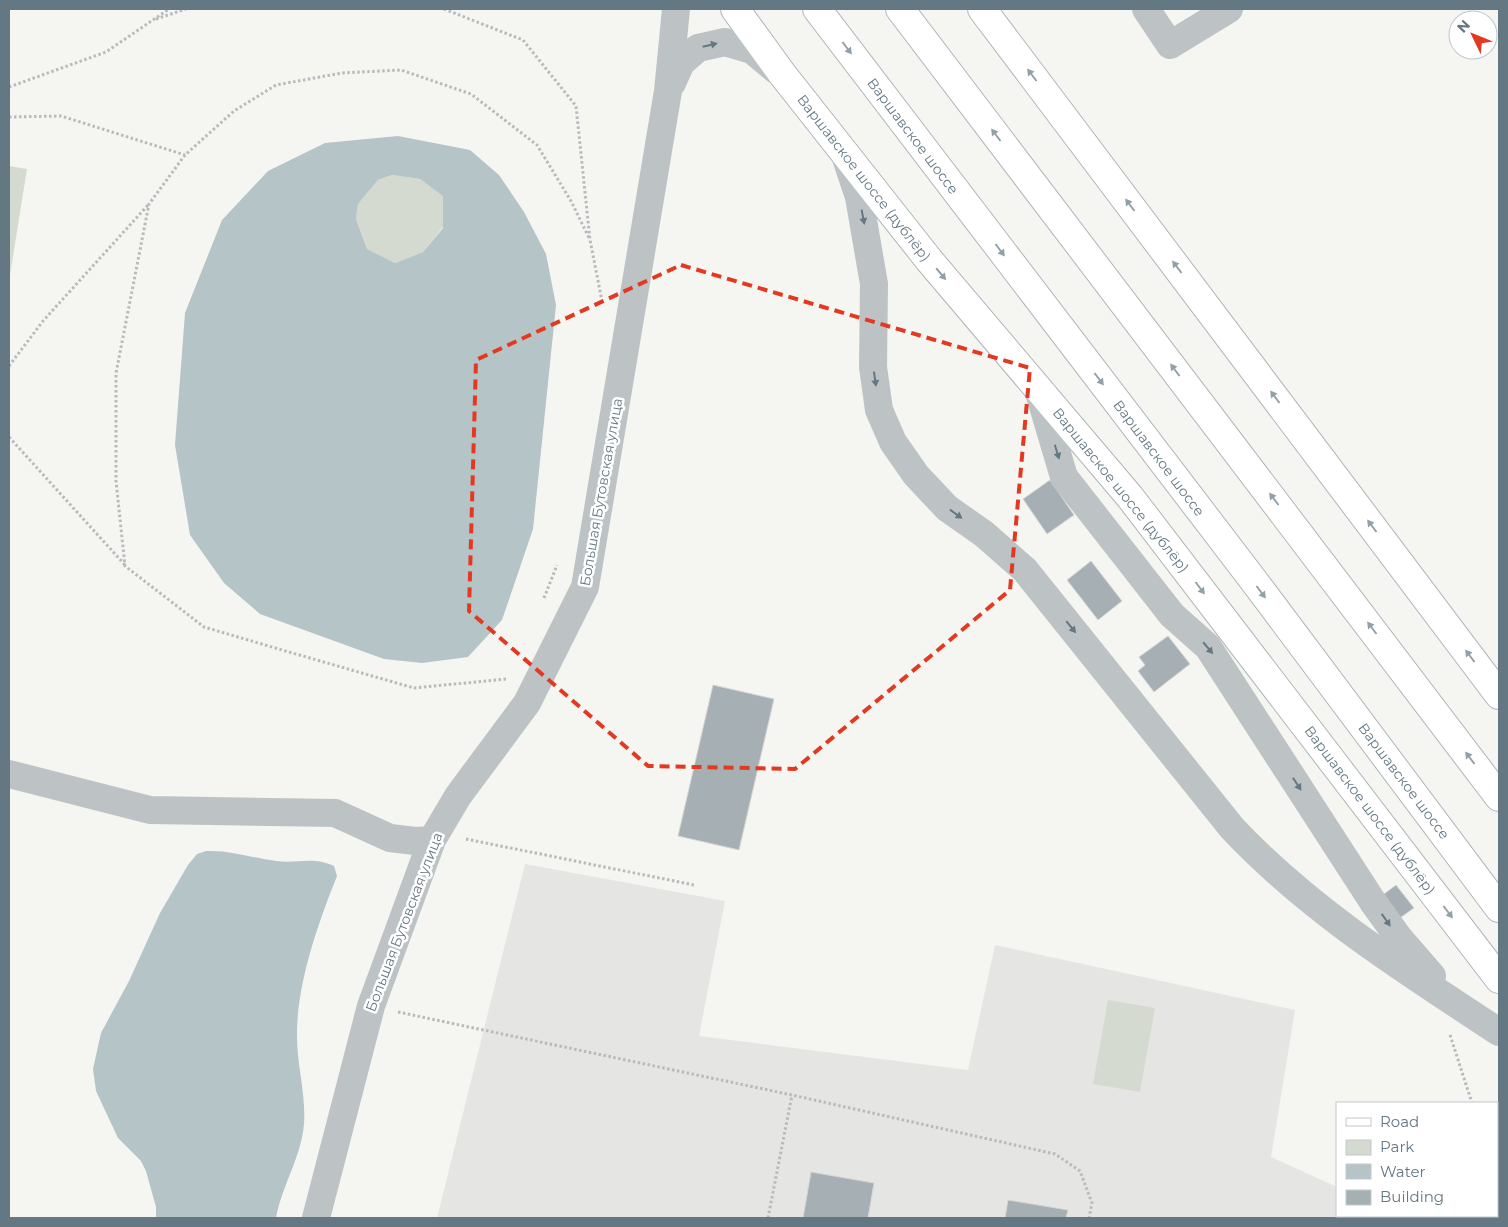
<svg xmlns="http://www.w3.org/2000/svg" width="1508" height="1227" font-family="Montserrat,sans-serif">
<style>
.built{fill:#e5e6e4}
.green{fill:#d5dad0}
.water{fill:#b5c4c7;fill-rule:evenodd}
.building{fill:#a6b0b4;stroke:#d6d6d4}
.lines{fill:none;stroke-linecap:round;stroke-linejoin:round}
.major-casing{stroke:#afb5b8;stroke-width:30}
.path{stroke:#b7bbbd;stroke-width:3;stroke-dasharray:2.5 2.5;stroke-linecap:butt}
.minor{stroke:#bdc3c5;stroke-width:28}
.major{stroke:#fff;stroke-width:28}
.oneway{fill:#637882}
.oneway2{fill:#92a0a8}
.marked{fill:none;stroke:#e43921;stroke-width:4;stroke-dasharray:10 6;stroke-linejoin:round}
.labels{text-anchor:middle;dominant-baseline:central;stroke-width:5;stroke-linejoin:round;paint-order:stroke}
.street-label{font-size:14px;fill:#637882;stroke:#fff}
</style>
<rect width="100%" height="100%" fill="#f5f5f1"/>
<path class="built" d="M525,864l200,37 -26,135 269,34 27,-125 300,65 -24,147 66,30v29h51v2h-951z"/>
<path class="green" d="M9,166l18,3 -17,106h-1z
M392,175l28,4 23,16v32l-20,25 -28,11 -28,-14 -11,-30 2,-15 20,-24z
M1108,1000l47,8 -15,84 -47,-8z"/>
<path class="water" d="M398,136l72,14 29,25 25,37 22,42 10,51 -23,224 -31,91 -34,37 -46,6 -38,-4 -124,-45 -36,-31 -34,-48 -15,-90 10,-132 37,-93 46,-49 57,-28zM392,175l28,4 23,17v32l-20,24 -28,11 -28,-14 -11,-30 2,-15 20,-24z
M206,851c25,-1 46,7 70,10 22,3 36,-5 58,5l3,10c-19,47 -41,110 -40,161 0,29 9,57 7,87 -3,34 -22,61 -28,94h-120v-11l-10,-36 -5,-10 -23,-23 -22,-47 -3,-22 8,-36 28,-52 31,-68 28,-48 9,-11z"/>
<path class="building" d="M1050,480l24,35 -27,19 -24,-35z
M1091,561l31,40 -24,19 -31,-40z
M1168,636l22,28 -36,28 -16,-21 7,-6 -6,-8z
M713,685l61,14 -35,151 -61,-14z
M1396,885l18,23 -17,12 -17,-23z
M811,1172l63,11 -6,35h-65z
M1008,1200l60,10 -2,8h-61z"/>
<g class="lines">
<g class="major-casing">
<path id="major" d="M735,9l48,66 146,185 201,237 369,482
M817,9l437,572 245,327
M900,9l599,788
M982,9l517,686"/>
</g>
<path class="path" d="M444,9l79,31 53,66 14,134 12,61
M156,19l30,-10
M9,87l97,-35 63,-43
M9,117l52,-1 124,39
M9,366l34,-45 106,-117
M9,437l116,128
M544,598l13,-33
M506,679l-92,9 -125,-36 -85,-25 -79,-61 -9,-85v-108l33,-169 36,-49 49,-44 42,-26 66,-12 59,-3 70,24 66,51 34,56 19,39
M466,839l228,46
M398,1012l394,83 263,59 25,17 12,32 -3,15
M1450,1035l22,68
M1497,1168l2,3
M768,1218l24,-123"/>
<path class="minor" d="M1146,9l24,36 59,-36
M672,83l9,-20 17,-15 27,-6 27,8 24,20
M846,158l13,39 15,87 -1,83 6,43 14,32 23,33 31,33 37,26 41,36 207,258c77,82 174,143 267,204
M1038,389l26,88 108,138 36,32 165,255 26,36 33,38
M9,774l141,36 185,3 55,25 25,3 17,-1
M316,1218l55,-212 61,-166 26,-44 69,-93 58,-116 83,-496 8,-82"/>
<use href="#major" class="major"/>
</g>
<defs><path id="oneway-solid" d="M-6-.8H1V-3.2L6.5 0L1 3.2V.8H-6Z" transform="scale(1.25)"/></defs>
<g class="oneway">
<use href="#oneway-solid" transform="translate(710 45) rotate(-13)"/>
<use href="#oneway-solid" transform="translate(863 217) rotate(79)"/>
<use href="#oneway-solid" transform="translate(875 379) rotate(82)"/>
<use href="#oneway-solid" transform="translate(1057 452) rotate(73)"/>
<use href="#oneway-solid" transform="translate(956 514) rotate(36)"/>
<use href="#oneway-solid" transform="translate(1071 627) rotate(51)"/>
<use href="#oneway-solid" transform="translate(1208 648) rotate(50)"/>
<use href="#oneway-solid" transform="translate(1297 784) rotate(57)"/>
<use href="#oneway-solid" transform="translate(1386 920) rotate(55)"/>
</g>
<g class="oneway2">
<use href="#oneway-solid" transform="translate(847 48) rotate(53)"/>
<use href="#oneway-solid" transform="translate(1032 75) rotate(-127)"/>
<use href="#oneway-solid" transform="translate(996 135) rotate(-127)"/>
<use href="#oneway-solid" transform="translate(1130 205) rotate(-127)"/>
<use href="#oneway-solid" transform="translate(1000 250) rotate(53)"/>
<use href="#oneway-solid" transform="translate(1177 267) rotate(-127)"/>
<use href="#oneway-solid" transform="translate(941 274) rotate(50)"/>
<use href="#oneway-solid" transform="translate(1175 370) rotate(-127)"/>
<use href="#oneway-solid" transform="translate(1099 379) rotate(53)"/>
<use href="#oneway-solid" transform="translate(1275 397) rotate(-127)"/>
<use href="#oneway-solid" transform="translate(1274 499) rotate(-127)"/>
<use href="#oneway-solid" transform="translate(1372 526) rotate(-127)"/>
<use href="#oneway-solid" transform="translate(1200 588) rotate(53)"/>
<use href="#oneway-solid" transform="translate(1261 592) rotate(53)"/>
<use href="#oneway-solid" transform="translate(1372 628) rotate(-127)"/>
<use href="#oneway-solid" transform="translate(1470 656) rotate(-127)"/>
<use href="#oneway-solid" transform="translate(1470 758) rotate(-127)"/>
<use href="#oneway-solid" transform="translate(1448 912) rotate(53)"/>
</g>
<path class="marked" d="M681,265l349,103 -20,222 -215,179 -147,-3 -179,-155 7,-251z"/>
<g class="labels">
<g class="street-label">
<text transform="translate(913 136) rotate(53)">Варшавское шоссе</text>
<text transform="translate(864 178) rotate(52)">Варшавское шоссе (дублёр)</text>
<text transform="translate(1159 458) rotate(53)">Варшавское шоссе</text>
<text transform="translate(1121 490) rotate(51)">Варшавское шоссе (дублёр)</text>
<text transform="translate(601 492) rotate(-80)">Большая Бутовская улица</text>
<text transform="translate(1404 781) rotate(53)">Варшавское шоссе</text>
<text transform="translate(1370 810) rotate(53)">Варшавское шоссе (дублёр)</text>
<text transform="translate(404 922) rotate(-69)">Большая Бутовская улица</text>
</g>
</g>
<rect width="1508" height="1227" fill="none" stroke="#637882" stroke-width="20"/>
<rect x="1336" y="1102" width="162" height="115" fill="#ffffff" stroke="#c1c9cd"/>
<rect x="1346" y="1118" width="25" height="8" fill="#ffffff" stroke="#c1c9cd"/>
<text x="1380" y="1127" font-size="15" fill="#637882">Road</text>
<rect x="1346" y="1140" width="25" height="15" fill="#d5dad0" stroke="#c1c9cd"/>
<text x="1380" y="1152" font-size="15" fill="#637882">Park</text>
<rect x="1346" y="1164" width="25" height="15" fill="#b5c4c7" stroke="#c1c9cd"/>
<text x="1380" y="1177" font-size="15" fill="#637882">Water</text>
<rect x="1346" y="1190" width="25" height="15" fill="#a6b0b4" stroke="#c1c9cd"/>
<text x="1380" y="1202" font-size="15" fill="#637882">Building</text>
<g transform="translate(1473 35) rotate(313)"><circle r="24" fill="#ffffff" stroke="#c1c9cd"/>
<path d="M0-4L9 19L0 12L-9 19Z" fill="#e43921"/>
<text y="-8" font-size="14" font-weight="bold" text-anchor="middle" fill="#637882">N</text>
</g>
</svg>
